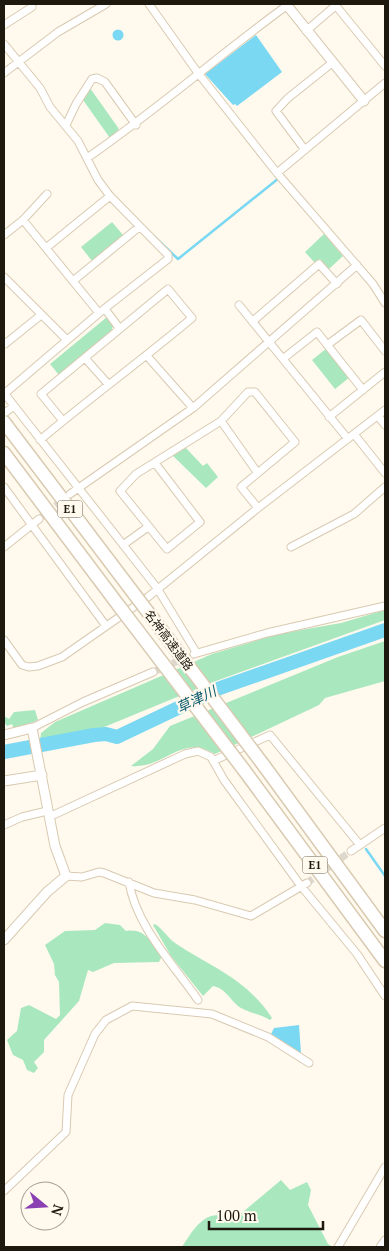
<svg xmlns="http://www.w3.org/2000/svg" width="389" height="1251" font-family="'PT Serif','Noto Sans JP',serif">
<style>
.green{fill:#a9e8bf}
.water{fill:#7ad8f2}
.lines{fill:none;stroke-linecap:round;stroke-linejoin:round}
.stream{stroke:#7ad8f2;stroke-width:2.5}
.river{stroke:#7ad8f2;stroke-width:14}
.minor-tunnel{stroke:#ddd7cd;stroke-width:7;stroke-dasharray:7 3.5;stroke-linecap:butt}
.minor-casing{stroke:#d9cab1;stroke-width:9}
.tertiary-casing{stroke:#d9cab1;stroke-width:11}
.motorway-casing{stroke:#d9cab1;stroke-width:15}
.minor{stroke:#fff;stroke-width:7}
.tertiary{stroke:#fff;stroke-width:9}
.motorway{stroke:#fff;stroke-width:12}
.motorway-bridge-casing{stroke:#d9cab1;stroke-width:15;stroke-linecap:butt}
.motorway-bridge{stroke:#fff;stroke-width:12}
.labels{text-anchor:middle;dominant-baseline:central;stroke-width:4.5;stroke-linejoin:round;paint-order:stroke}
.shield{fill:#fff9ee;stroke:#625c52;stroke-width:1}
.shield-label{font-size:11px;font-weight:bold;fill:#1e190f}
.street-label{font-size:12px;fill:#1e190f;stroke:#fff9ee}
.water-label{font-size:14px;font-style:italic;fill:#0d5d70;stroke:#fff9ee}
</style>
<rect width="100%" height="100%" fill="#fff9ee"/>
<path class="green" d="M90,88l29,41 -9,9 -27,-38z
M112,222l11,13 -31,26 -11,-14z
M324,234l19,22 -14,13 -9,-10 -5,4 -10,-11z
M107,317l6,8 -1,5 -53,45 -9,-11z
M327,348l23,29 -15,12 -23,-29z
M186,448l17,18 4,-3 11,14 -12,11 -34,-33z
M385,610v10l-169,61 -119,49 -57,12 1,-9 14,-11 157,-68 66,-20 63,-11z
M385,641v40l-60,17 -6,7 -104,49c-35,-21 -50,15 -84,12l22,-17 17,-23 168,-69z
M35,710l3,10 -16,7h-9l-1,-3 -5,2 -3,-4v-6l5,3 5,-7z
M105,923l15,2 6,6c20,-3 25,12 36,25l-3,6 -45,1 -21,9 -5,-2 -9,31 -35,39v12l-10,10 4,6 -4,5 -7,-3 -4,-10 -10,-5 -6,-15 10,-9 4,-23 8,-3 27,14 4,-4 -1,-33 -4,-7 -1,-11 -9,-19 20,-14 30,-1z
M155,924c8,5 13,14 20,19 36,24 72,36 97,75l-2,2c-10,-6 -20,-7 -29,-12 -11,-7 -14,-19 -28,-22l-10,10 -32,-40 -18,-31z
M281,1180l9,10 17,-8 4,8 -3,15 20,39 5,3h-151c8,-12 21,-36 39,-31 3,0 7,5 10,6z"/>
<path class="water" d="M112.5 35a5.5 5.5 0 1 1 11 0a5.5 5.5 0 1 1-11 0Z
M256,35l26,37 -45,34 -2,-2 -2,1 -28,-31z
M299,1025l2,28 -30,-19 3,-6z"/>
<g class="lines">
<path class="stream" d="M144,227l34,32 101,-81
M366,849l19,27"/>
<path class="river" d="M4,752l90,-17 12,-1 11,3 103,-49 165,-58"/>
<path class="minor-tunnel" d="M39,519l25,-20
M153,672l41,-18
M307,883l44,-32"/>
<g class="minor-casing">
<path id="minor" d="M149,4l49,69 79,100 96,111 12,19
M4,25l28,-18
M306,31l28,-24h3l48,59
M4,44l36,44 10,19 28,34 20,39 12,16 58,59v4l-69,54 -95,81
M4,73l54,-41 48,-28
M66,125l10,-21 16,-25 5,-1 8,4 31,43
M305,150l-29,-39 12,-13 44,-35
M87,158c70,-48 133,-104 202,-154
M277,173l108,-90
M23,220l76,93
M4,235l19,-15 24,-26
M46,248l64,-52
M4,277l63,63
M73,281l66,-54
M239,305l109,134
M105,309l15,20
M253,321l66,-57 18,20
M4,342l1,2 36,-29
M327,345l34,-25 24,31
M147,356l46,52
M85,358l23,26
M284,358l33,-26 46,58
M4,393l153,195 39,64
M6,412l8,-6
M378,416l7,9
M329,417l56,-45
M221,421l36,51
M354,434l31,39
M40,440c50,-42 102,-80 152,-122l-24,-29 -127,105 22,27
M155,463l45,59 -33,27 -47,-58 16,-17 85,-53 27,-29h7l40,50 -54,45 17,21
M4,487l102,139
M70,494l123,-86 164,-143
M123,545l25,-18
M4,547l35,-28
M291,547l63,-33 31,-27
M4,640l18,25 7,2 9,-1 24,-9 86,-60 110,-89 127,-98
M194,654l73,-21 118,-27
M32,728l51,-26 70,-30
M213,761l57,-26 90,110
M49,817l136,-63 13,-3 13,6 13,23 77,106 56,68 28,42
M4,825l18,-8 25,-6
M351,851l34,-23
M66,876l16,1 17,-5 5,1 50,20 41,7 56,16 56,-33
M129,882c7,44 45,83 69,118
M4,1191l62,-59 2,-37 27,-61 11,-14 26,-14 80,8 56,23 41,26
M338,1247l47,-80
M380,1247l5,-7"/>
</g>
<g class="tertiary-casing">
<path id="tertiary" d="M286,4l78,97
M4,735l28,-7 23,118 11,30 -19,16 -43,48
M4,781l38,-6"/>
</g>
<g class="motorway-casing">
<path id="motorway" d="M4,422l131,173
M4,453l115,153
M262,763l123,168
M244,770l141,191"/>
</g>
<use href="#minor" class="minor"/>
<use href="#tertiary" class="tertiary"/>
<use href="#motorway" class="motorway"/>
<g class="motorway-bridge-casing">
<path id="motorway-bridge" d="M135,595l127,168
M119,606l125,164"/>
</g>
<use href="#motorway-bridge" class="motorway-bridge"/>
</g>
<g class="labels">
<g class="shield">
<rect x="57.5" y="500.5" width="25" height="17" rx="4"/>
<rect x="302.5" y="856.5" width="25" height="17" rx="4"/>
</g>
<g class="shield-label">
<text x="70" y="509">E1</text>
<text x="315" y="865">E1</text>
</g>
<g class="street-label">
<text transform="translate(169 640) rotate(53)">名神高速道路</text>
</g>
<g class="water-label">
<text transform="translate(196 699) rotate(-26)">草津川</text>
</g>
</g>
<rect width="389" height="1251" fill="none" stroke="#1e190f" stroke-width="10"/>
<g transform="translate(45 1206) rotate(108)"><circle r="24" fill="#fff9ee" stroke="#a59f95"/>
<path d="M0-4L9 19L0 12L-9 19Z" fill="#8a40b2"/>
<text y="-8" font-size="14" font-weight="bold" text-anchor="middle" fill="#1e190f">N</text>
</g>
<path d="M209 1221v8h114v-8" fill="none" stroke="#1e190f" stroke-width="2.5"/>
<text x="216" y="1221" font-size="15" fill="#1e190f" stroke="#fff9ee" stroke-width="4" paint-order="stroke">100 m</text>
</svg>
